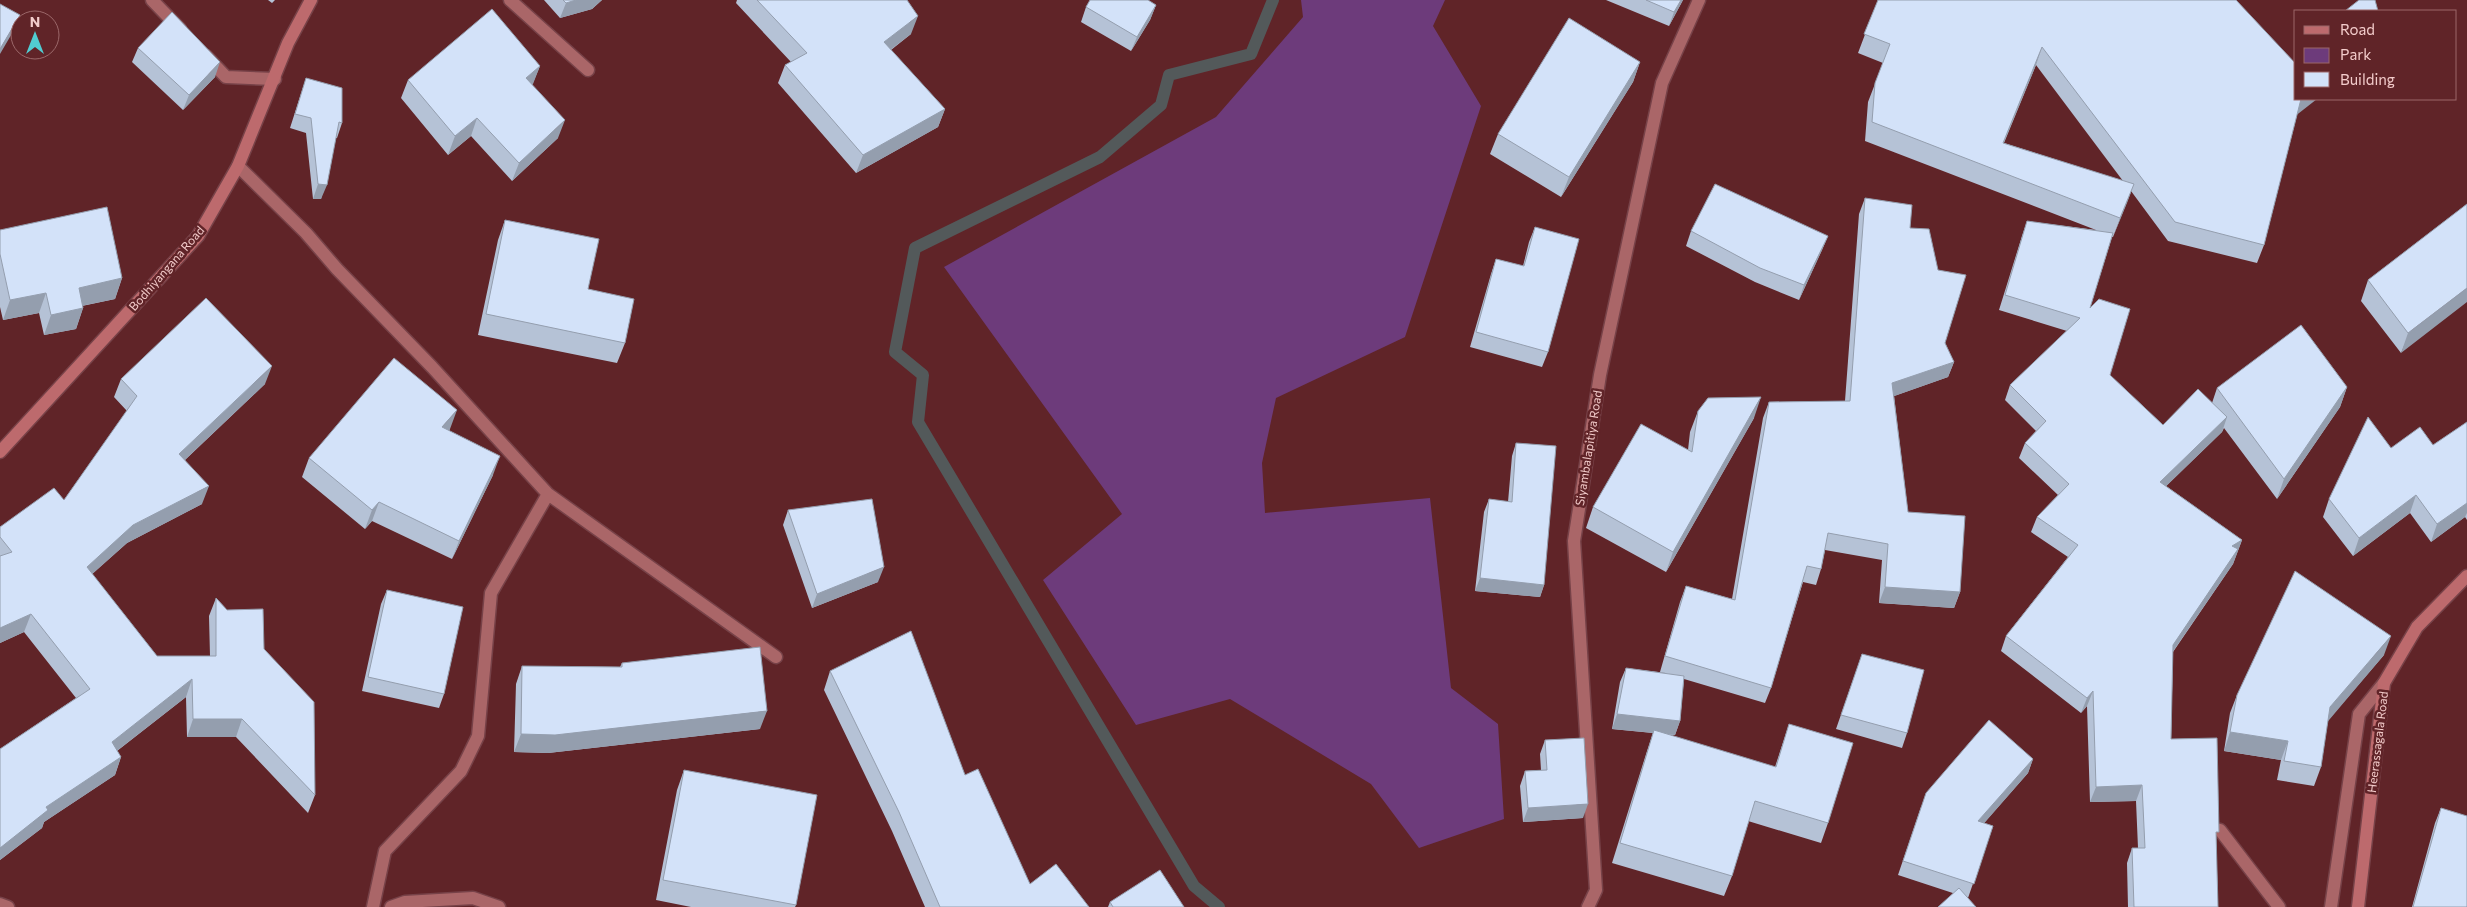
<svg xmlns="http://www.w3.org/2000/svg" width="2467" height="907" font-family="Commissioner,sans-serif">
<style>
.green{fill:#6d3b7b}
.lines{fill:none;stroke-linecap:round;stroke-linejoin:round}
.stream{stroke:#53595a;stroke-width:12}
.lane-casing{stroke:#774248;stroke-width:15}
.street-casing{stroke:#774248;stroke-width:15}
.secondary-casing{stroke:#774248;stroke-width:15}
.lane{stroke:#aa6668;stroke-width:12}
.street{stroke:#aa6668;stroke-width:12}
.secondary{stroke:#bd6a6d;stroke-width:12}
.wall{fill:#b5c2d6;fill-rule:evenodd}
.shaded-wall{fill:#949eae}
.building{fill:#d3e2f9;stroke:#949eae}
.labels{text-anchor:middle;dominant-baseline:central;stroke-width:5;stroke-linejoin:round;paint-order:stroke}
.street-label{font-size:12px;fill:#f3cccb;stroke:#602428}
</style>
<rect width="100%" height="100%" fill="#602428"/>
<path class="green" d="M1301,0h144l-12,26 48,80 -76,231 -129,61 -14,65 3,50 165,-15 21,190 47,36 6,95 -85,29 -48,-64 -141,-85 -94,26 -93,-145 79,-66 -178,-247 272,-150 87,-100z"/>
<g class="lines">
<path class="stream" d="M1219,907l-25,-21 -276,-464 5,-47 -28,-23 20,-104 185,-91 61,-52 8,-30 82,-21 22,-54"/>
<g class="lane-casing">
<path id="lane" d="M152,0l28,29
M206,56l20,21 49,2
M2220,830l59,77"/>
</g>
<g class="street-casing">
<path id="street" d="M510,0l78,70
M238,166l68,67 31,36 95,98 116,127 228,163
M0,904l8,3
M373,907l12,-56 76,-80 17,-35 13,-143 57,-99
M391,907l14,-5 68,-4 26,9
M1588,907l8,-17 -22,-349 26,-166 62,-292 37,-83
M2331,907l28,-193 25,-31"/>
</g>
<g class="secondary-casing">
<path id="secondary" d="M0,452l198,-216 40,-70 50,-123 23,-43
M2358,907l26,-224 33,-56 50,-51"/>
</g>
<use href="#lane" class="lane"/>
<use href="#street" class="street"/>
<use href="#secondary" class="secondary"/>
</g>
<path class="wall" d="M268,0h7l-3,3z
M544,0h58l-10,9 -32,9z
M737,0h170l4,34 -20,16 54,59 -7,18 -82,46 -78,-90 7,-18 6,-3 -55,-59z
M1606,0h77l-14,26z
M1878,0l419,115 -33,130 -7,18 -89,-22 -37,-50 -18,46h-1l-22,71 20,67 53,50 49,-22 5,-15 130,-1 -7,20 -63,92 -53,-71 -2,4 -56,54 76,54 -9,24 -60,88 -2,87 45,100 2,68h-90l-1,-44 5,-15h6l-2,-47 -46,1 -3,-96 -6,7 -80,-62 5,-15 62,-79 -37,-25 6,-15 21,-22 -39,-37 6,-15 11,-12 -31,-31 5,-15 57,-54 -68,-21 23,-74 5,-15 69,9 -231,-89 3,-39 15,-39 -25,-10zM2036,65l87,116 -119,-38z
M1156,5l-6,15 -19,31 -50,-29 5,-15z
M138,48l77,29 -32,33 -51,-48z
M1640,62l-7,20 -72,115 -71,-43 8,-20z
M540,66l-8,19 26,53 -46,43 -41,-45 -23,19 -47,-57 7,-18z
M306,78l36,45 -5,15h-1l-15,61h-8l-7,-66 -16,-5z
M1865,198l45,30 35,115 9,19 -6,15 -54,19 14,116 52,80 -6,16 -75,-5 3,-43 -57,-10 -4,19 -5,16 -13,-3 -32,106 -6,15 -81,-24 -4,42 -5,14h-7l107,32 14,-43 39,99 -7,20 -73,-22 -16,55 -8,20 -112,-33 35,-112 6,-18 -41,-4 8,-47 6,-14 40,5 -6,-1 20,-70 6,-16 46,13 31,-181 6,-16 76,-1 14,-187z
M2467,204l-66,149 -40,-52 7,-21z
M505,220l120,123 -8,20 -139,-28 20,-95z
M1535,227l13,125 -6,15 -72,-20 21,-73 5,-15 27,7 6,-24z
M0,230l122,48 -7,21 -33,7 1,2 -7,21 -32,6 -5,-22 -36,7 -3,-13z
M1691,231l137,5 -6,14 -23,50 -44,-18 -69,-36z
M121,379l144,5 -80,76 17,44 -75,39 -35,31 65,82h53l-1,-40 7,-18 48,51 51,146 -7,18 -72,-76h-49l-1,-40 -69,54 4,6 -6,18 -71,47 -2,6 -42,32v-111l76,-51 -52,-66 -24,11v-116l64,-27 63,-89 -13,-14z
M1698,411l56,7 -88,154 -80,-44 7,-21 95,-57 2,-18z
M2467,422v98l-2,-3 -34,25 -21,-29 -57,43 -30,-39 6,-18 62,-51 42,-3z
M450,429l-1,2 44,44 -41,84 -80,-38 -7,8 -63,-52 7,-19z
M1516,443l28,142 -4,12 -65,-6 9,-79 5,-13 19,3 4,-46z
M788,510l90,72 -66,26 -29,-83z
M387,590l57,104 -5,14 -77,-17 19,-87z
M1862,654l45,79 -5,15 -66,-19z
M2384,655l-56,65 -7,47 -7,19 -37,-6 4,-20 -57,-9 6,-38 7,-18z
M622,663l138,66 -212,24 -34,-1 2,-68 6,-18 98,1z
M830,671l135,104 65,109 59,23h-164l-33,-76 -68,-141z
M1545,740l38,78 -60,4 -3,-36 5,-15 16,-1 -1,-16z
M2033,759l-5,14 -44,50 9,3 -25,72 -70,-23 23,-68z
M684,770l112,135 -1,2h-104l-35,-7 21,-110z
M2441,808l26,99h-55l23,-84z
M1110,902l74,5h-76z"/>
<path class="shaded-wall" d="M576,0h26l-10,9 -32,9 6,-15z
M1681,0h2l-14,26 5,-14z
M1156,5l-6,15 -19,31 6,-14z
M20,15l-6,15 -14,24v-5z
M918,16l-7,18 -34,26 7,-18z
M2042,47l-6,18 -40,96 7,-18z
M220,62l-5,15 -32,33 6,-15z
M1640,62l-7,20 -72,115 8,-20z
M540,66l-7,18 -14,12 7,-18z
M2301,99h16l-23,18z
M945,109l-7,18 -82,46 7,-18z
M477,118l-6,18 -23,19 7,-19z
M565,120l-7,18 -46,43 7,-18z
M318,184l9,1 -6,14h-8z
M2134,184l-7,19 -14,34 7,-19z
M1828,236l-6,14 -23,50 5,-15z
M122,278l-7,21 -44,9 8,-20z
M2467,288v14l-66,51 7,-20z
M46,293l-7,20 -36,7 7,-20z
M83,308l-7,21 -32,6 7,-20z
M1954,362l-6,15 -62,22 6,-16z
M272,366l-7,18 -93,88 7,-18z
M2347,387l-7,20 -63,92 7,-20z
M1761,397l-7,21 -88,154 7,-20z
M457,410l-7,19 -15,17 7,-19z
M2227,417l-5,15 -67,65 5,-15z
M500,456l-7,19 -41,84 7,-18z
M209,486l-7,18 -75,39 -47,42 7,-18 46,-42z
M2416,495l-6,18 -57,43 6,-18z
M379,502l-7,19 -7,8 7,-19z
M2467,503v10l-2,4 -34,25 6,-18z
M2242,540l-9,24 -66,96 6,-15 59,-99z
M884,567l-6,15 -66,26 5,-14z
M1480,578l64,7 -4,12 -65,-6z
M1885,587l75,5 -6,16 -75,-5z
M31,614l-7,18 -24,11v-15z
M2391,636l-7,19 -60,71 6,-19z
M192,679l-6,18 -81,63 7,-18z
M2093,691l-6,15 -6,7 6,-15z
M767,711l-7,18 -212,24 -34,-1 7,-18z
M1617,714l63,7 -5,14 -63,-6z
M193,719h49l-6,18h-49z
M2230,732l58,9 -7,19 -57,-9z
M121,757l-6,18 -71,47 -2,6 -42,32v-12l46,-41z
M2033,759l-5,14 -55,63 5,-15z
M2142,785l-6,16 -46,1 6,-15z
M1588,804l-5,14 -60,4 5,-14z"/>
<path class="building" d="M563,0h13l-10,3z
M757,0h150l11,16 -34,26 61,67 -82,46 -78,-90 22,-12z
M1090,0h58l8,5 -19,32 -51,-30z
M1646,0h35l-7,12z
M1878,0h358l60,64v35h5l-37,146 -89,-23 -133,-175 -39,96 131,41 -14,34 -248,-96 3,-39 15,-39 -26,-10z
M2359,0h16l3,11h-33z
M0,4l20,11 -20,34z
M492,9l48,57 -14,12 39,42 -46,43 -42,-45 -22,18 -47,-56z
M172,12l48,50 -31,33 -51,-47z
M1569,18l71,44 -71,115 -71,-43z
M306,78l36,10v35l-3,-1 -12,63 -9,-1 -7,-66 -16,-4z
M1715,184l113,52 -24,49 -44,-17 -69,-37z
M1865,198l47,7 -2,23 19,1 9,41 28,5 -21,68 9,19 -62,21 16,129 57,4 -5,76 -75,-5 3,-43 -60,-11 -7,36 -14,-3 -36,122 -106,-32 21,-70 49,14 34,-198 81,-1z
M2467,204v84l-59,45 -40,-53z
M107,207l15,71 -43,10 4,20 -32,7 -5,-22 -36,7 -10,-46v-24z
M505,220l94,19 -11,50 46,10 -9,44 -139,-29z
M2027,221l86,12 -23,75 9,-9 31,10 -20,66 53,50 35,-36 29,28 -67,65 82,58 -10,6 6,3 -65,96 -2,94 46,-1 2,94h-3l2,75h-84l-2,-59h13l-3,-63 -46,2 -3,-96 -6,7 -81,-62 72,-91 -41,-28 32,-33 -44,-41 21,-22 -36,-36 70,-67 -75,-23z
M1535,227l44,12 -31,113 -72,-20 20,-73 28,7z
M206,298l66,68 -93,88 30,32 -76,39 -46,42 70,89h59v-58l11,12 36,-1 1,40 50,53 1,93 -73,-76h-49l-1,-40 -80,63 9,15 -75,50 2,3 -48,38v-99l90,-60 -59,-75 -31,14v-72l12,-4 -12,-15v-10l54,-39 10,12 73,-104 -16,-17z
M2301,325l46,62 -63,92 -67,-91z
M394,358l63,52 -15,17 58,29 -41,85 -80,-39 -7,8 -63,-52z
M1761,397l-88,155 -80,-45 48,-83 51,28 6,-41 10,-13z
M2368,417l23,31 29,-21 13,18 34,-23v81l-30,21 -21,-29 -57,43 -30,-39z
M1516,443l40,3 -12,139 -64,-7 9,-79 23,3z
M872,499l12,68 -67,27 -29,-84z
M2295,571l96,65 -61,71 -9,60 -37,-6 4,-20 -58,-9 7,-37z
M387,590l76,17 -19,87 -76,-17z
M911,631l54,144 13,-6 52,115 26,-20 33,43h-149l-41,-95 -69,-141z
M760,647l7,64 -212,24 -34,-1 1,-68 100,1v-4z
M1862,654l62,16 -17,63 -66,-18z
M1626,668l58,8 -4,45 -63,-7z
M1989,720l44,39 -55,62 15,5 -19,58 -71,-23 23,-68z
M1789,724l64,19 -25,80 -73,-22 -23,75 -112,-33 34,-113 122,37z
M1584,738l4,66 -60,4 -3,-37 22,-1 -2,-30z
M684,770l133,25 -21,110 -133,-25z
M2441,808l26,8v91h-54z
M1160,870l24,37h-71l-3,-5z
M1959,888l17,19h-38z"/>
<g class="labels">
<g class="street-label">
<text transform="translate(166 268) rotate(-49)">Bodhiyangana Road</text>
<text transform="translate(1588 448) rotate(-81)">Siyambalapitiya Road</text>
<text transform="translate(2377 742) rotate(-83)">Heerassagala Road</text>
</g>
</g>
<rect x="2294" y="10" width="162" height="90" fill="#602428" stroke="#9b6769"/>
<rect x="2304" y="26" width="25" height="8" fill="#bd6a6d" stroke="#9b6769"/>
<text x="2340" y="35" font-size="15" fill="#f3cccb">Road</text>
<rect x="2304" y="48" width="25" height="15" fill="#6d3b7b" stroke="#9b6769"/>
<text x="2340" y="60" font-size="15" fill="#f3cccb">Park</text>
<rect x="2304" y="72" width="25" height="15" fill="#d3e2f9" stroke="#9b6769"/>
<text x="2340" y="85" font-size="15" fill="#f3cccb">Building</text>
<g transform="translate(35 35)"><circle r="24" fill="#602428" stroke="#9b6769"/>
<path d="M0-4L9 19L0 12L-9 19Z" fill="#51ccd1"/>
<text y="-8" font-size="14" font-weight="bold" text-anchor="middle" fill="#f3cccb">N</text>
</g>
</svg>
